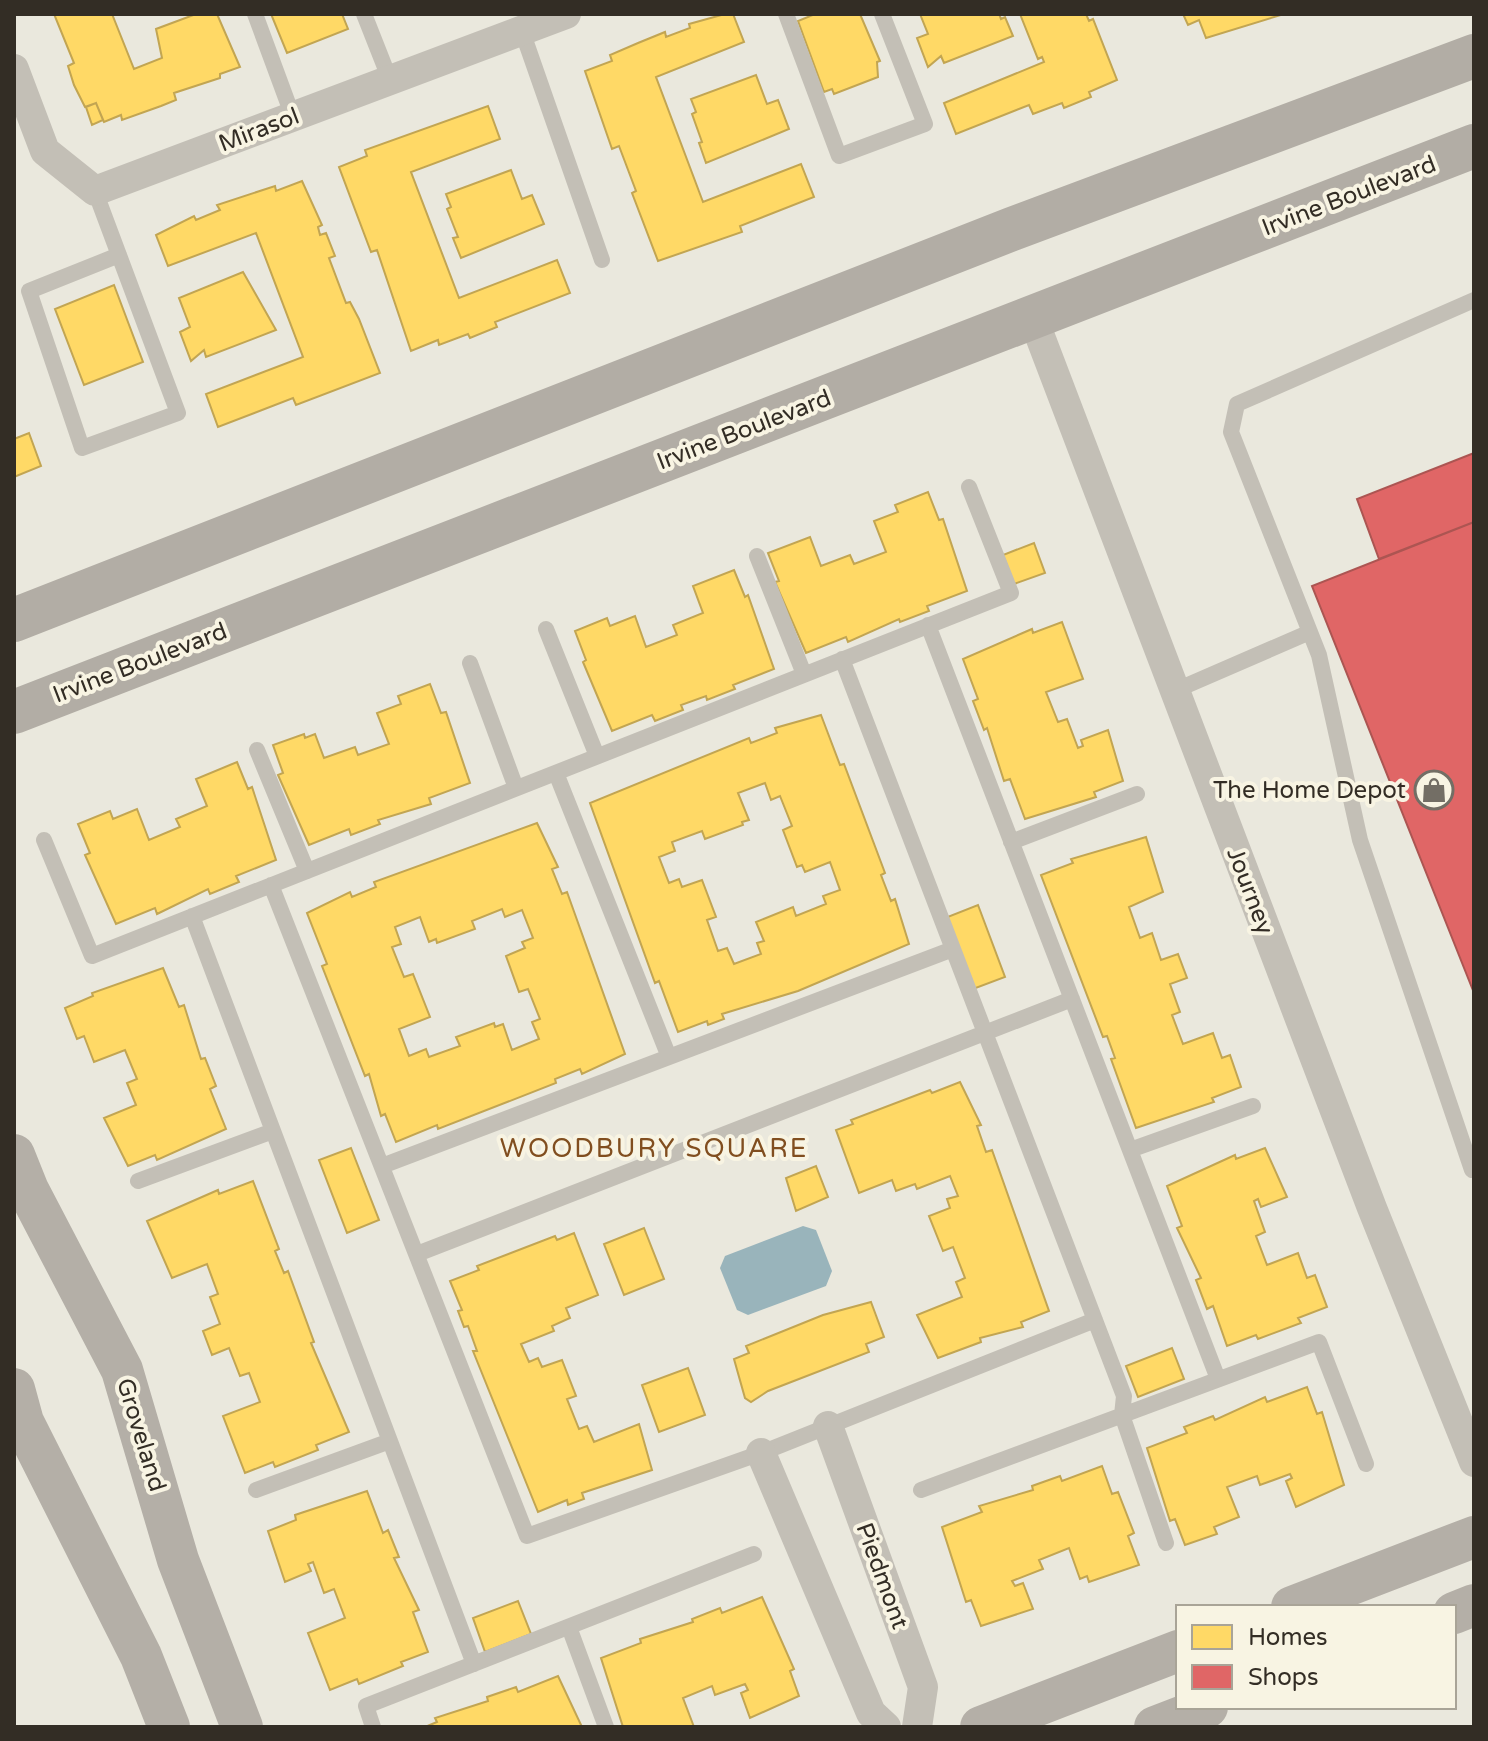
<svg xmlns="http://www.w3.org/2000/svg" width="1488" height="1741" font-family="'Varela Round',sans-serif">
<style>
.water{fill:#99b4bb}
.homes{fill:#ffd966;stroke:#c2a552;stroke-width:2;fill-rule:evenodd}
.shops{fill:#e06666;stroke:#ac5552;stroke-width:2}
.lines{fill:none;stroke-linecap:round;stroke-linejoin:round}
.lane{stroke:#c3bfb6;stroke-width:16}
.street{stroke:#c3bfb6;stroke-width:30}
.secondary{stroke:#b4afa7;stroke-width:42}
.primary{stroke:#b2ada5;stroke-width:44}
.labels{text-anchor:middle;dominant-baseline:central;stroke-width:8;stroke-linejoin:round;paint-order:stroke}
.street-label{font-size:24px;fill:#332d25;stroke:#f8f4e3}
.poi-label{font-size:24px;fill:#332d25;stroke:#f8f4e3;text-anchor:end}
.neighbourhood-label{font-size:26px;letter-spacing:2px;fill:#814e1f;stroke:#f8f4e3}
</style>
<rect width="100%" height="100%" fill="#eae8dd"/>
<path class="water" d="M803,1226l13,4 16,41 -6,15 -78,29 -11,-5 -17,-42 5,-12z"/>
<path class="homes" d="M54,14h58l22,55 28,-11 -6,-29 40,-15h21l23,53 -20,7v4l-46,15 2,7 -15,6 -39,14 -1,-5 -17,7 -8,-19 -11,4 -11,-22 -6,-19 6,-3z
M271,14h71l6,15 -61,24z
M725,14h8l11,28 -88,35 47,125 98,-38 13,33 -74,29 2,6 -84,29 -26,-68 4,-2 -17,-45 -7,3 -27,-78 27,-10 -2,-6 28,-12 27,-11 1,5 24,-9 -1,-4z
M815,14h45l20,47 -3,1 1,15 -44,17 -2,-5 -8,3 -26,-71z
M920,14h79l2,5 4,-2 8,19 -69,27 -3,-7 -13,11 -11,-29 11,-4z
M1020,14h66l3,7 4,-2 24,61 -28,12 2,5 -27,11 -2,-5 -29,11 -4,-9 -73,29 -12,-31 100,-41 -2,-5 -4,2z
M1183,14h101l-78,24 -7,-18 -11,5z
M756,75l11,29 11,-4 11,29 -83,34 -7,-20 3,-1 -10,-28 4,-2 -5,-13z
M96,103l7,17 -11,5 -6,-18z
M488,106l12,33 -89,33 48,126 98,-38 13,33 -75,29 2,5 -27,11 -2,-4 -29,11 -1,-5 -27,11 -34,-101 -6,2 -32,-85 28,-11 -2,-6z
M511,170l11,29 10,-4 12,29 -83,34 -8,-20 5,-1 -11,-28 4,-2 -5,-13z
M302,181l20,44 -4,2 2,8 6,-2 9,23 -6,2 17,45 4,-1 9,17 21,54 -84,32 -3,-7 -75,29 -12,-33 97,-37 -47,-124 -88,33 -12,-31 38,-19 2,4 24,-10 -3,-5 58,-19 1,5z
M243,272l33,58 -70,27 -2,-7 -13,11 -11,-29 10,-5 -11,-29z
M114,285l29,77 -59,23 -29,-76z
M29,433l12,33 -27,11v-38z
M928,492l11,28 4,-1 24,72 -40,15 2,5 -29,11 -1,-3 -51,23 -2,-5 -40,16 -31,-71 4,-1 -11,-28 42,-16 11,29 29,-11 4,9 32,-12 -12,-31 24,-9 -3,-7z
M1034,543l11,30 -31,11 -11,-29z
M734,570l11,27 3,-2 26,74 -41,16 2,4 -28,11 -1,-4 -25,9 2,5 -28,11 -3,-6 -40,16 -29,-69 3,-2 -11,-29 32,-13 3,8 25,-10 11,31 31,-12 -4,-10 30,-12 -10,-27z
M1062,622l21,57 -37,13 12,30 9,-3 11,29 5,-2 -2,-6 27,-10 15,51 -29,11 2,5 -71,22 -15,-40 -6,2 -17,-53 -3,2 -11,-29 5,-2 -15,-40 69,-30 1,4z
M430,684l11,29 5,-1 24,71 -41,15 2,6 -53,16 2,4 -29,11 -2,-6 -40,16 -31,-70 5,-2 -10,-28 31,-11 1,4 10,-4 9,24 31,-11 3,8 31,-11 -12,-31 24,-9 -3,-8z
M821,715l19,50 4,-1 41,109 -4,2 10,26 4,-2 14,45 -111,47 -76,23 2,5 -16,6 -1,-4 -29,11 -19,-51 -4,2 -65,-180 159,-65 2,5 26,-10 -2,-5zM765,783l6,17 9,-4 12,30 -9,4 14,37 5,-2 3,7 25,-10 10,28 -17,6 3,8 -30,12 -3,-9 -37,15 8,19 -7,2 4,11 -27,10 -7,-16 -9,3 -11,-31 9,-3 -14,-37 -20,7 -3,-8 -10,4 -10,-26 16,-6 -3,-9 30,-11 3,8 38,-14 -1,-3 7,-2 -11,-27z
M237,762l11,27 4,-2 24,73 -40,16 3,6 -29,12 -2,-5 -51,25 -2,-6 -39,16 -31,-69 5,-2 -12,-29 32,-13 3,8 24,-10 12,31 31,-13 -4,-8 31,-13 -11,-27z
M537,823l21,44 -6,2 10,25 5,-2 58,162 -43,20 -2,-5 -25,10 1,4 -118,46 -1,-4 -41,17 -11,-28 -4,2 -12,-42 -4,2 -43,-110 5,-2 -20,-51 43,-21 2,5 24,-10 -2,-5zM502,909l3,8 17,-7 11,28 -11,4 3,6 -19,8 13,36 9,-3 12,30 -8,3 7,17 -27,11 -9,-26 -8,3 -1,-4 -38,14 4,9 -31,11 -3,-8 -17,7 -10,-27 31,-12 -17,-43 -9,3 -12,-30 9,-3 -6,-17 25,-10 9,25 7,-3 1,4 38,-14 -3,-8z
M1146,837l17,55 -34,15 11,31 12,-5 9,27 17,-6 9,24 -17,6 10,28 -8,3 11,29 30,-11 9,25 8,-3 11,32 -29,11 2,4 -78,26 -25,-69 4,-1 -8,-22 -4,1 -62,-162 32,-12 -2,-4z
M978,905l27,72 -32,12 -28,-71z
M163,968l16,39 5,-2 17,54 4,-1 11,28 -6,3 16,40 -69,31 -2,-5 -27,11 -24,-48 32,-13 -9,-22 10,-4 -12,-29 -31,12 -10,-26 -7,3 -12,-31 28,-12 -1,-3z
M960,1082l21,43 -4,1 9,26 6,-2 57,161 -28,11 2,5 -43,11 1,4 -43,16 -21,-43 45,-18 -6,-15 9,-4 -12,-31 -10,4 -14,-35 21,-8 -3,-9 11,-3 -8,-20 -33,13 -2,-5 -19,7 -4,-11 -33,13 -23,-63 17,-6 -2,-4 79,-30 2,3z
M351,1148l28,72 -32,13 -28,-73z
M1265,1148l22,49 -26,10 -3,-8 -4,2 11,31 -9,4 11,29 31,-12 9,25 8,-3 12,32 -29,11 3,5 -43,16 -2,-4 -29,11 -14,-40 -6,3 -11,-29 5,-2 -24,-50 5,-2 -15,-40 68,-31 1,4z
M816,1166l12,31 -32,14 -10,-33z
M253,1181l26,68 -4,2 9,22 4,-2 26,71 -3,1 38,89 -33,13 2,5 -43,17 -2,-5 -28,11 -22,-57 37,-14 -11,-29 -9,3 -11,-28 -17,7 -9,-24 17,-7 -10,-27 8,-3 -11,-30 -35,14 -25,-57 71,-31 1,4z
M644,1228l20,51 -40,16 -20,-51z
M574,1233l24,62 -32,13 4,10 -18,8 2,5 -33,13 8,18 9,-4 4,9 20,-7 14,36 -9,3 12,30 8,-3 7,16 45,-18 13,46 -70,23 2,6 -16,6 -1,-5 -29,12 -65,-161h4l-9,-25 -4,1 -6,-16 4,-1 -12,-29 29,-11 -2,-4 78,-30 2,4z
M871,1302l13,35 -18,7 3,8 -101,39 -17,11 -6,-4 -11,-39 15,-6 -3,-7 77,-31z
M1172,1348l12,31 -46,18 -12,-31z
M688,1368l17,47 -46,17 -17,-47z
M1307,1387l10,27 5,-2 22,73 -48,22 -10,-26 6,-3 -2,-4 -30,11 -3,-9 -30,11 12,30 -25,10 3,7 -32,11 -10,-26 -5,2 -23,-73 40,-15 -3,-6 29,-11 2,4 50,-23 2,5z
M1102,1466l10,28 6,-2 16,41 -6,3 11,29 -50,17 -2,-6 -7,3 -11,-31 -30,12 4,9 -31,12 3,5 8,-3 10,26 -52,17 -10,-26 -5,2 -24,-75 40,-15 -3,-6 54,-16 -1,-4 28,-10 2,5z
M367,1491l16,42 5,-3 11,27 -5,1 25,52 -6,2 15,40 -27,10 2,4 -44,18 -2,-5 -27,11 -22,-57 37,-15 -11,-29 -10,4 -11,-31 -5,2 3,7 -26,11 -17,-51 28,-11 -1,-5z
M762,1597l32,72 -4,2 9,25 -49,22 -9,-25 7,-3 -3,-6 -30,11 -3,-9 -29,12 11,29h-71l-22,-69 40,-15 -1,-4 53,-17 -1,-3 28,-11 2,5z
M518,1601l13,33 -46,18 -12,-34z
M558,1676l24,51h-157l12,-5 -2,-4 53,-17 -1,-4 29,-10 2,5z"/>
<path class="shops" d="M1474,453v69l-95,37 -22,-60z
M1474,522v471l-162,-407z"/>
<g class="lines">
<path class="lane" d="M255,14l38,103
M364,14l26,66
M786,14l53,142 86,-32 -43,-110
M522,31l80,229
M95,191l83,222 -96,35 -53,-157 90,-36
M757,556l47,118
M928,625l290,754
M546,629l51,127
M842,659l282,737 -2,19 44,128
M470,663l46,125
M1174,691l136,-59
M257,750l50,121
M556,773l113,284
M44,840l48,116 919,-363 -42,-106
M1011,842l126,-48
M271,885l256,651 234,-83 334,-133
M192,916l282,748
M1130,1150l123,-44
M382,1166l571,-217
M1472,1170l-112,-330 -41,-185 -88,-223 6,-28 237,-104
M138,1181l135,-50
M417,1254l655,-255
M256,1490l134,-49
M921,1490l398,-148 47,122
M569,1627l37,100
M373,1727l-7,-21 388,-152"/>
<path class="street" d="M14,69l31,82 50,40 471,-177
M1033,318l339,890 102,254
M828,1426l95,261 -6,40
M761,1453l110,260 15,14"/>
<path class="secondary" d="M14,1155l14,35 94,180 56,190 64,167
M14,1389l9,33 118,234 28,71
M1292,1607l182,-70
M1454,1613l20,-8
M981,1727l197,-76
M1155,1727l52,-20"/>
<path class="primary" d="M14,620l998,-391 462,-173
M14,712l1460,-566"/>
</g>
<defs>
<g id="shop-ring" transform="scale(2)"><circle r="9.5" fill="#f8f4e3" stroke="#736e65" stroke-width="1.5"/><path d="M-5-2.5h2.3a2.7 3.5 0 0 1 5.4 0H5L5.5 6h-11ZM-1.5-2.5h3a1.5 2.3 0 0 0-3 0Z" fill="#736e65"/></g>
</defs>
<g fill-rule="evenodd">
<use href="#shop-ring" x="1434" y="790"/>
</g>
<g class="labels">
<g class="street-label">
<text transform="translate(259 130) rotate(-21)">Mirasol</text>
<text transform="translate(1349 196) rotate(-21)">Irvine Boulevard</text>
<text transform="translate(744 430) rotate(-21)">Irvine Boulevard</text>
<text transform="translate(140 663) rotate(-21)">Irvine Boulevard</text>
<text transform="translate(1250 891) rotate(69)">Journey</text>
<text transform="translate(141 1435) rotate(73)">Groveland</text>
<text transform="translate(882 1576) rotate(70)">Piedmont</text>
</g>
<g class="poi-label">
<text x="1406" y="790">The Home Depot</text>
</g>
<g class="neighbourhood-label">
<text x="654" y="1148">WOODBURY SQUARE</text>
</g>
</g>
<rect width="1488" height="1741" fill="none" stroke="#332d25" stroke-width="32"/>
<rect x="1176" y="1605" width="280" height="104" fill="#f8f4e3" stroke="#a9a497" stroke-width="2"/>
<rect x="1192" y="1625" width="40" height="24" fill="#ffd966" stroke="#a9a497" stroke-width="2"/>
<text x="1248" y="1645" font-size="24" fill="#332d25">Homes</text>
<rect x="1192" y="1665" width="40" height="24" fill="#e06666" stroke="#a9a497" stroke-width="2"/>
<text x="1248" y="1685" font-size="24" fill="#332d25">Shops</text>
</svg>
